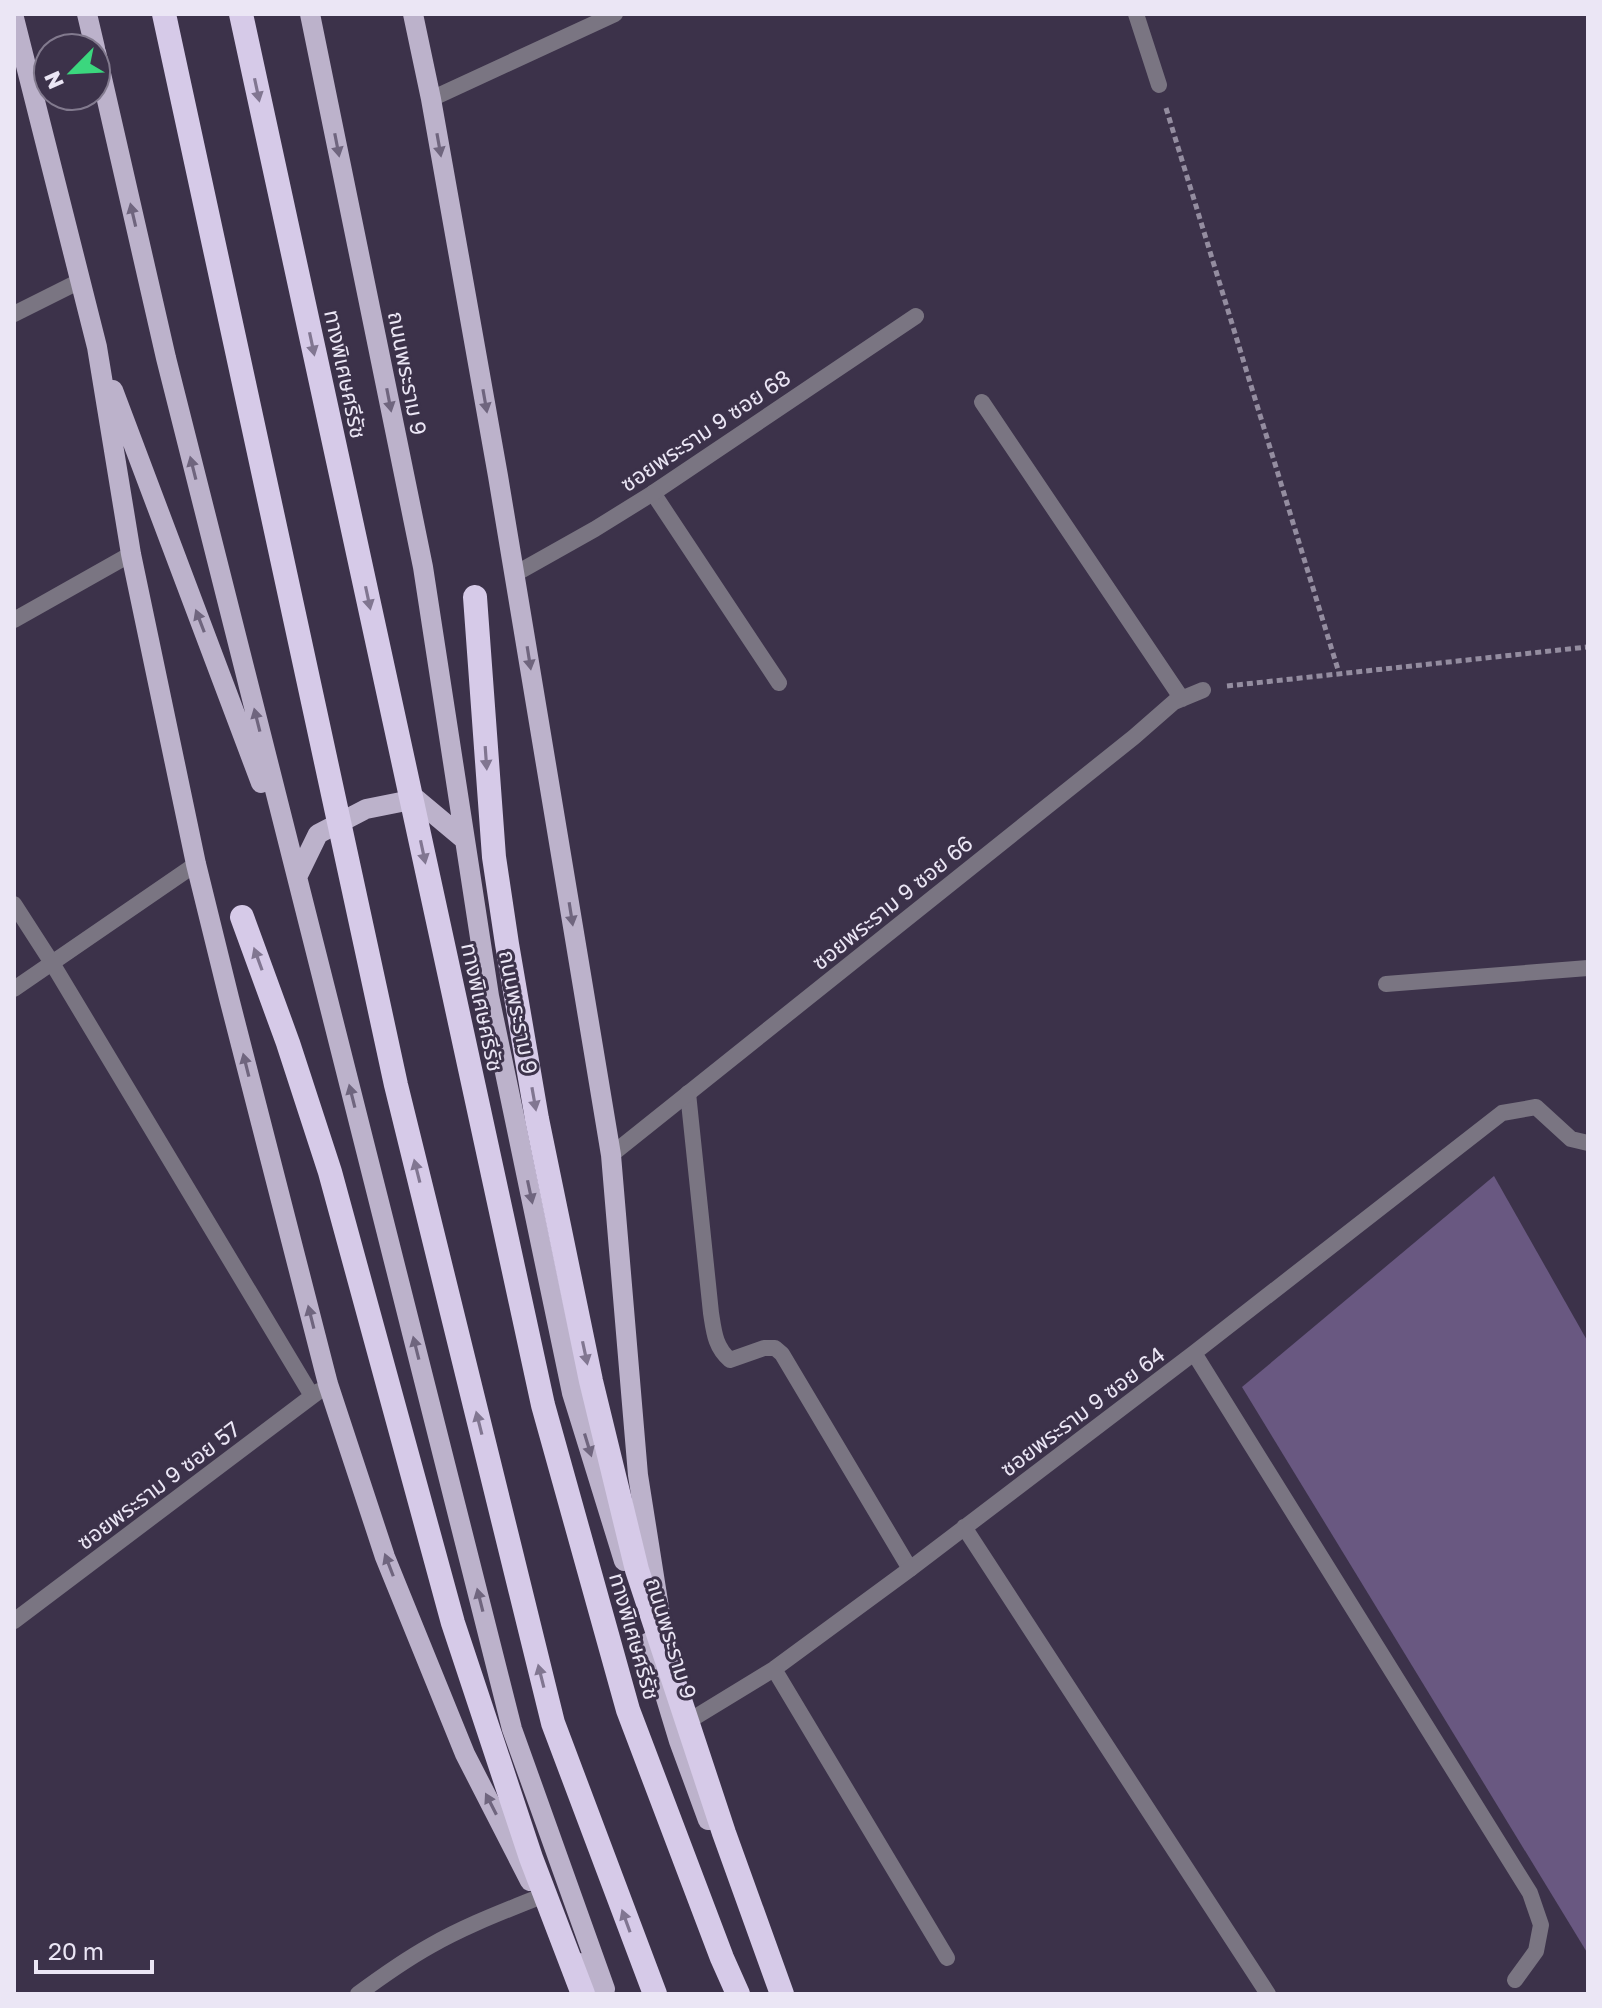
<svg xmlns="http://www.w3.org/2000/svg" width="1602" height="2008" font-family="'Golos Text','Noto Sans Thai',sans-serif">
<style>
.green{fill:#695881}
.lines{fill:none;stroke-linecap:round;stroke-linejoin:round}
.path{stroke:#948da0;stroke-width:5;stroke-dasharray:6 4;stroke-linecap:butt}
.service{stroke:#7a7582;stroke-width:16}
.minor{stroke:#7a7582;stroke-width:16}
.primary{stroke:#bcb2cb;stroke-width:20}
.motorway-bridge{stroke:#d6cae8;stroke-width:24}
.oneway{fill:#817691}
.oneway2{fill:#6f657e}
.labels{text-anchor:middle;dominant-baseline:central;stroke-width:6;stroke-linejoin:round;paint-order:stroke}
.street-label{font-size:22px;fill:#ebe6f5;stroke:#3c324a}
</style>
<rect width="100%" height="100%" fill="#3c324a"/>
<path class="green" d="M1494,1176l94,166v612l-346,-567z"/>
<g class="lines">
<path class="path" d="M1166,108l173,565
M1227,686l360,-39"/>
<path class="service" d="M1136,14l23,71
M431,99l184,-85
M653,493l126,190
M688,1093l23,220c3,19 4,34 19,47l34,-12h11l7,6 128,215"/>
<path class="minor" d="M14,314l66,-33
M982,402l200,297
M515,574l80,-45 58,-36 263,-177
M14,620l117,-66
M14,904l38,59 260,433
M1386,984l202,-16
M14,989l182,-125
M611,1155l523,-418 40,-35 29,-12
M1194,1353l336,540 11,32 -5,26 -21,29
M964,1527l304,467
M14,1621l305,-230
M774,1669l173,289
M679,1727l95,-58 136,-100 284,-216 308,-240 34,-6 35,32 17,4
M358,1994c23,-17 47,-34 72,-48 35,-20 72,-34 109,-49"/>
<path class="primary" d="M87,14l8,34
M310,14l113,553 66,429 83,397 52,168
M413,14l18,85 67,377 113,679 27,320 22,139
M14,18l83,329 34,207 65,310 33,134 99,386 57,173 80,197 65,127
M96,52l70,306 346,1371 93,260
M113,390l148,393
M297,877l21,-43 48,-25 50,-10 49,41
M649,1642l30,99 29,79
M579,1963l19,31"/>
<path class="motorway-bridge" d="M164,14l232,1071 157,638 102,271
M241,14l302,1391 85,305 94,248 16,36
M475,597l19,260 13,87 30,175 54,262 46,189 87,263 58,161
M242,917l46,126 42,129 123,451 78,235 52,136"/>
</g>
<defs><path id="oneway-solid" d="M-6-.8H1V-3.2L6.5 0L1 3.2V.8H-6Z" transform="scale(2)"/></defs>
<g class="oneway">
<use href="#oneway-solid" transform="translate(257 90) rotate(78)"/>
<use href="#oneway-solid" transform="translate(312 344) rotate(78)"/>
<use href="#oneway-solid" transform="translate(368 598) rotate(78)"/>
<use href="#oneway-solid" transform="translate(486 758) rotate(86)"/>
<use href="#oneway-solid" transform="translate(423 852) rotate(78)"/>
<use href="#oneway-solid" transform="translate(258 959) rotate(-110)"/>
<use href="#oneway-solid" transform="translate(534 1099) rotate(80)"/>
<use href="#oneway-solid" transform="translate(417 1171) rotate(-104)"/>
<use href="#oneway-solid" transform="translate(585 1353) rotate(78)"/>
<use href="#oneway-solid" transform="translate(479 1423) rotate(-104)"/>
<use href="#oneway-solid" transform="translate(541 1676) rotate(-104)"/>
<use href="#oneway-solid" transform="translate(626 1921) rotate(-110)"/>
</g>
<g class="oneway2">
<use href="#oneway-solid" transform="translate(337 145) rotate(79)"/>
<use href="#oneway-solid" transform="translate(439 145) rotate(80)"/>
<use href="#oneway-solid" transform="translate(133 215) rotate(-103)"/>
<use href="#oneway-solid" transform="translate(389 400) rotate(79)"/>
<use href="#oneway-solid" transform="translate(485 401) rotate(80)"/>
<use href="#oneway-solid" transform="translate(193 468) rotate(-104)"/>
<use href="#oneway-solid" transform="translate(200 621) rotate(-111)"/>
<use href="#oneway-solid" transform="translate(529 658) rotate(81)"/>
<use href="#oneway-solid" transform="translate(257 720) rotate(-104)"/>
<use href="#oneway-solid" transform="translate(571 914) rotate(81)"/>
<use href="#oneway-solid" transform="translate(246 1065) rotate(-104)"/>
<use href="#oneway-solid" transform="translate(352 1096) rotate(-104)"/>
<use href="#oneway-solid" transform="translate(530 1192) rotate(78)"/>
<use href="#oneway-solid" transform="translate(311 1317) rotate(-104)"/>
<use href="#oneway-solid" transform="translate(416 1348) rotate(-104)"/>
<use href="#oneway-solid" transform="translate(588 1445) rotate(73)"/>
<use href="#oneway-solid" transform="translate(389 1565) rotate(-111)"/>
<use href="#oneway-solid" transform="translate(480 1600) rotate(-104)"/>
<use href="#oneway-solid" transform="translate(491 1804) rotate(-117)"/>
</g>
<g class="labels">
<g class="street-label">
<text transform="translate(408 373) rotate(79)">ถนนพระราม 9</text>
<text transform="translate(346 374) rotate(78)">ทางพิเศษศรีรัช</text>
<text transform="translate(705 430) rotate(-34)">ซอยพระราม 9 ซอย 68</text>
<text transform="translate(892 902) rotate(-39)">ซอยพระราม 9 ซอย 66</text>
<text transform="translate(483 1007) rotate(78)">ทางพิเศษศรีรัช</text>
<text transform="translate(519 1012) rotate(79)">ถนนพระราม 9</text>
<text transform="translate(1082 1411) rotate(-37)">ซอยพระราม 9 ซอย 64</text>
<text transform="translate(158 1485) rotate(-37)">ซอยพระราม 9 ซอย 57</text>
<text transform="translate(635 1636) rotate(74)">ทางพิเศษศรีรัช</text>
<text transform="translate(672 1638) rotate(73)">ถนนพระราม 9</text>
</g>
</g>
<rect width="1602" height="2008" fill="none" stroke="#ebe6f5" stroke-width="32"/>
<g transform="translate(72 72) rotate(246)"><circle r="38" fill="#3c324a" stroke="#827a8e" stroke-width="2"/>
<path d="M0-6L14 30L0 20L-14 30Z" fill="#3bd77e"/>
<text y="-12" font-size="22" font-weight="bold" text-anchor="middle" fill="#ebe6f5">N</text>
</g>
<path d="M36 1960v12h116v-12" fill="none" stroke="#ebe6f5" stroke-width="4"/>
<text x="48" y="1960" font-size="24" fill="#ebe6f5" stroke="#3c324a" stroke-width="6" paint-order="stroke">20 m</text>
</svg>
